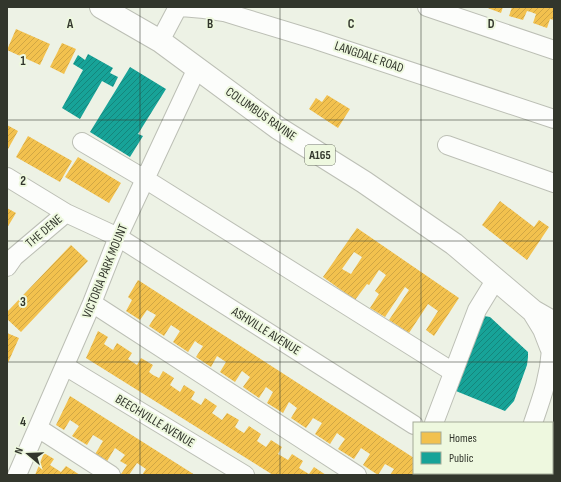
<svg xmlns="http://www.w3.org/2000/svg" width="561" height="482" font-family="'Sofia Sans Condensed',sans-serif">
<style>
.homes{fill:url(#homes-hatch);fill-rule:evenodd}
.public{fill:url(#public-hatch)}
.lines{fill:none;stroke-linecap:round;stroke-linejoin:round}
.minor-casing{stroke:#bcbfb5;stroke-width:20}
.major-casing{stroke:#bcbfb5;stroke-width:24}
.minor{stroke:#fcfdfb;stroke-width:18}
.major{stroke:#fcfdfb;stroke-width:22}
.grid{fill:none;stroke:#32362c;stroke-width:1;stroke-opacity:0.55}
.labels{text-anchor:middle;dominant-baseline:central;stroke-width:4;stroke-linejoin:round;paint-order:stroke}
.shield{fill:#eef8df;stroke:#6a7062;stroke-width:1}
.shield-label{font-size:12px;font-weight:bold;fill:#32362c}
.street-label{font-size:13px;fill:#32362c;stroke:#eef8df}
.grid-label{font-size:13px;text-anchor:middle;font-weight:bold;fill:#32362c;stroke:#eef8df;stroke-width:4;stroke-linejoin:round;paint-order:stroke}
</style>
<defs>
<pattern id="homes-hatch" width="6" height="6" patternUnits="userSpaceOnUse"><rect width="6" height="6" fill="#f2c14e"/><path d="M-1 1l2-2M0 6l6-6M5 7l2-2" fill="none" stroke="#d0a644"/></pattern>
<pattern id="public-hatch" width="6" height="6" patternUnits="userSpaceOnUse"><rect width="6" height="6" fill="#17a398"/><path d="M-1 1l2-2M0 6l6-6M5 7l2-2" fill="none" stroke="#15867c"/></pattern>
</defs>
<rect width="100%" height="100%" fill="#edf2e5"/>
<path class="homes" d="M485,7h18l-2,6z
M512,7h42v13l-4,-1 -3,9 -14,-5 3,-9 -5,-2 -4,-1 -4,9 -14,-4z
M16,29l34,15 -10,21 -33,-15z
M62,43l14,6 -12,25 -14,-7z
M327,95l23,14 -12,19 -29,-19 7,-11 6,4z
M7,125l11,6 -11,20z
M28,136l44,25 -12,21 -44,-25z
M78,157l43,26 -12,20 -44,-26z
M500,201l34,26 5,-7 10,7 -22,33 -45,-35z
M7,208l9,5 -9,15z
M357,228l102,70 -25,38 -8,-6 12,-19 -10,-7 -19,29 -20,-13 20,-30 -4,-3 -20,30 -15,-9 9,-14 -4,-3 11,-16 -7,-5 -10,15 -2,-1 -12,16 -32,-23zM354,252l8,5 -11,17 -9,-5z
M71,245l17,16 -67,71 -14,-13v-7z
M138,280l276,178v15h20v2h-44l4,-6 -9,-5 -7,11 -15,-10 7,-11 -9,-6 -7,11 -16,-10 7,-10 -8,-6 -7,11 -15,-10 7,-11 -9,-5 -7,10 -15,-10 6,-10 -8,-6 -6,11 -16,-10 6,-11 -7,-5 -7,11 -16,-11 7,-10 -8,-6 -7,11 -15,-10 6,-10 -9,-6 -6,11 -15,-10 7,-11 -4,-2 -4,-3 -7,11 -15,-10 7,-11 -9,-6 -7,11 -15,-10 7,-11 -9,-5 -7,10 -14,-9 6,-11 -4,-3z
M98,331l10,6 -4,7 9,6 4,-7 15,10 -4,6 9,6 4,-7 12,7 -4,7 4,3 6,3 4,-7 11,7 -4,7 10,7 4,-7 11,7 -4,7 10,6 4,-7 12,8 -5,7 10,7 5,-7 12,7 -4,7 4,3 5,3 5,-7 12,8 -4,7 9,6 5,-7 11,7 -4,7 10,6 4,-6 11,7 -4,7 10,6 5,-7 12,8h-53l-187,-117z
M7,333l12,5 -12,27z
M70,396l125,79h-53l4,-6 -9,-6 -8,12h-6l-2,-1 6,-9 -7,-4 5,-6 -10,-7 -9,15 -12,-7 9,-15 -10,-6 -6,10 -15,-9 7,-10 -9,-6 -6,10 -8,-5z
M44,453l10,6 -4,6 11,7 5,-6 14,9h-45z"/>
<path class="public" d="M88,54l25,14 -3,5 8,4 -5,10 -11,-6 -22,38 -18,-11 21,-38 -10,-6 5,-9 7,5z
M130,67l36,22 -28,45 5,2 -13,21 -40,-25z
M484,316l6,1 38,35v5l-1,8 -13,36 -9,10 -54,-22z"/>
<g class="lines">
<g class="minor-casing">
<path id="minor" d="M181,7l23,2 20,3 92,28 238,79
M427,7l127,43
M160,41l18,-34
M82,142l63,37 308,193
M447,145l107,38
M7,177l59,36 52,24 296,188
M7,267l7,-10 52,-44
M92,303l265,172
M65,366l180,109
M434,423l43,-113 19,-31
M533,423c9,-26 16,-45 18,-73
M38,428l73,47
M485,473l3,2
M17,475l75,-172 26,-66 79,-169
M436,475v-2
M515,475l1,-2"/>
</g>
<g class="major-casing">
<path id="major" d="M101,7l59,34 118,87 86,54 90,62 79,67 21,12
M533,311l11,18 7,18"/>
</g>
<use href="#minor" class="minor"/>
<use href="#major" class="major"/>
</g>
<path class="grid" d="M140,7v468M280,7v468M421,7v416M7,120h547M7,241h547M7,362h547M421,473v2"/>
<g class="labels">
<rect class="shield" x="305" y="145" width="30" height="20" rx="3"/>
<g class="shield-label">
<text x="320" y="155">A165</text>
</g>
<g class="street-label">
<text transform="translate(369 57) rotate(19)">LANGDALE ROAD</text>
<text transform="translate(261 114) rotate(35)">COLUMBUS RAVINE</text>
<text transform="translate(44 231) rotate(-40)">THE DENE</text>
<text transform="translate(105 271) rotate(-68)">VICTORIA PARK MOUNT</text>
<text transform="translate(266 331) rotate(32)">ASHVILLE AVENUE</text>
<text transform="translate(155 421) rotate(31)">BEECHVILLE AVENUE</text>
</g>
</g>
<g class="grid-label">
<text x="70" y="28">A</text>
<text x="210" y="28">B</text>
<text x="351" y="28">C</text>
<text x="491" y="28">D</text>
<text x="23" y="65">1</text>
<text x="23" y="185">2</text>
<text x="23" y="306">3</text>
<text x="23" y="426">4</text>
</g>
<rect width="561" height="482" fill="none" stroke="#32362c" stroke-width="16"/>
<rect x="413" y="422" width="140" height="52" fill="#eef8df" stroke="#a3aa97"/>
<rect x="421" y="432" width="20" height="12" fill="#f2c14e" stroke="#a3aa97"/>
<text x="449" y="442" font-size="12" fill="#32362c">Homes</text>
<rect x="421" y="452" width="20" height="12" fill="#17a398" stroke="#a3aa97"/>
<text x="449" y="462" font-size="12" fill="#32362c">Public</text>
<g transform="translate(28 454) rotate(289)" stroke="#eef8df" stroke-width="3" paint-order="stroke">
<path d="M0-3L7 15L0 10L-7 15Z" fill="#32362c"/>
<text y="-6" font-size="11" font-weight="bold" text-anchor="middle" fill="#32362c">N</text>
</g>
</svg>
